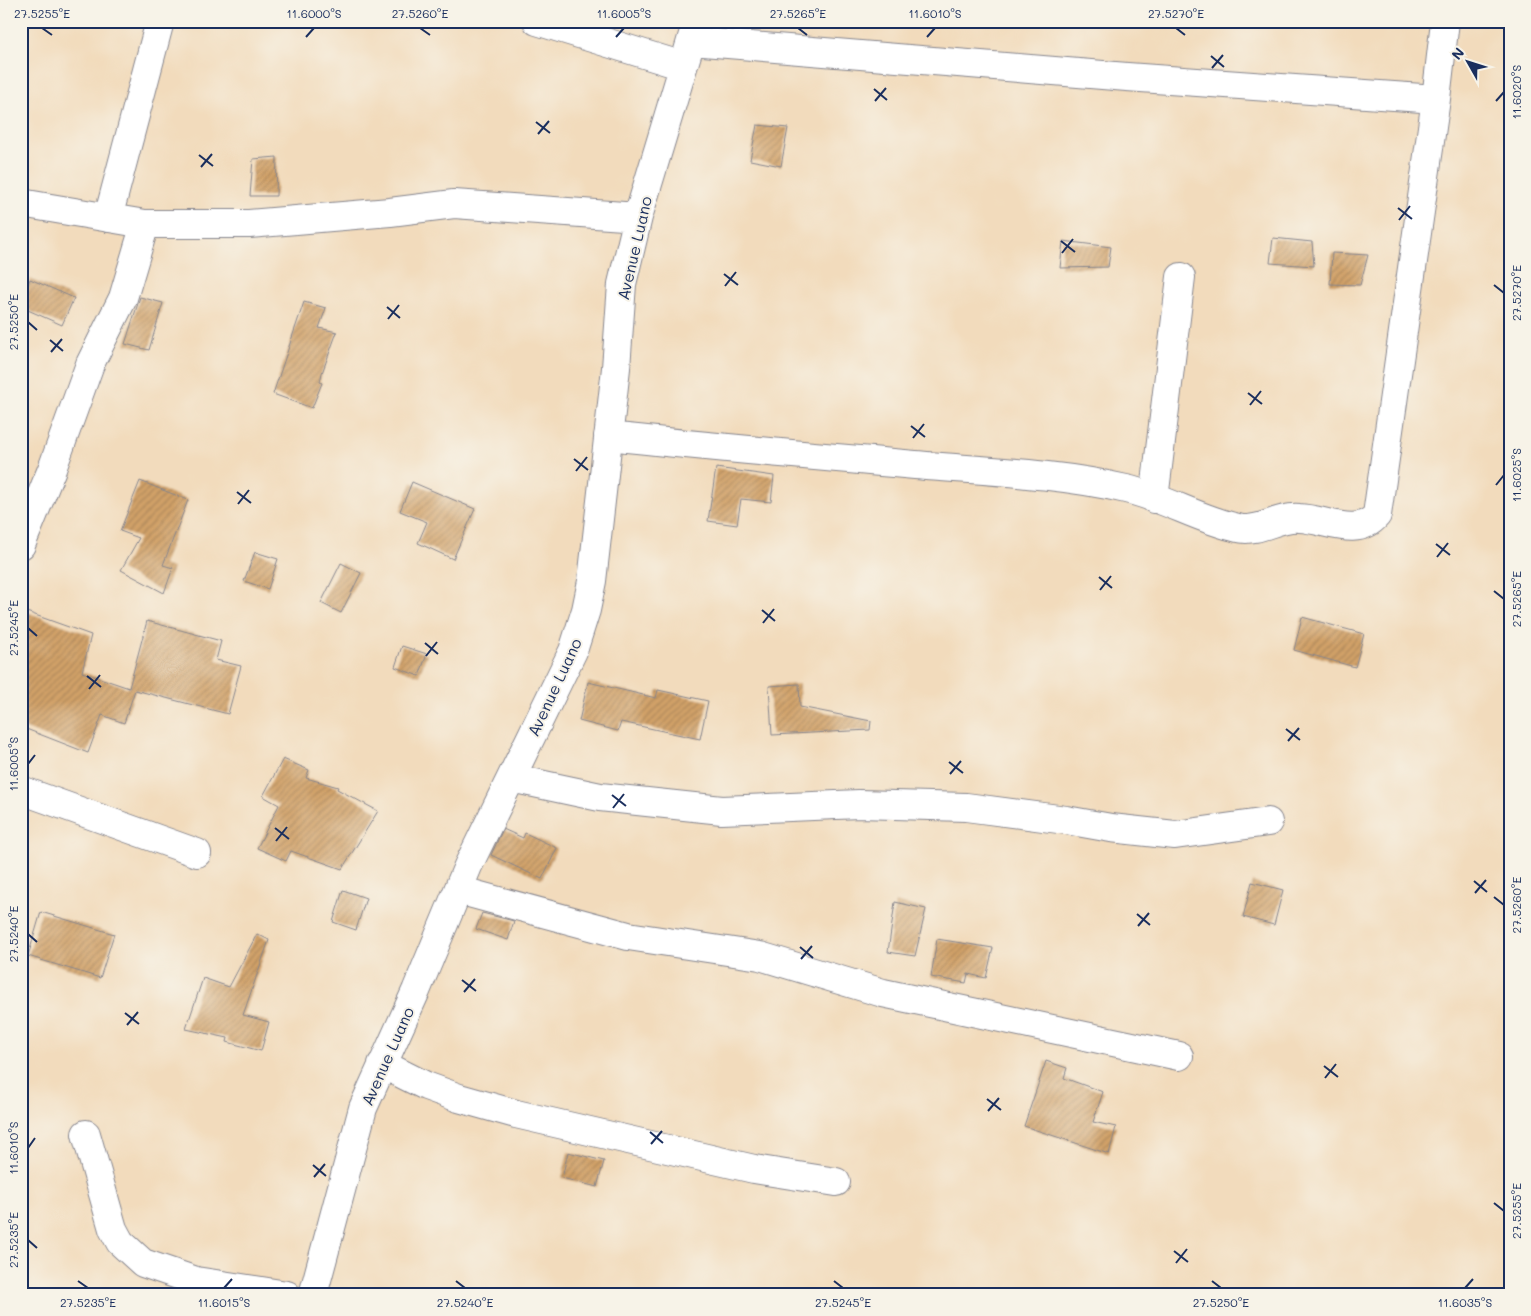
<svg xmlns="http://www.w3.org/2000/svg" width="1531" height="1316" font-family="Mali,sans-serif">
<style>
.building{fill:url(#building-hatch)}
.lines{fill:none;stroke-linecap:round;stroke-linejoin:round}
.street-casing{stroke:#86858d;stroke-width:30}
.street{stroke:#fff;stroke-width:28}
.ticks{fill:none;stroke:#1b2f5e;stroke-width:2}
.labels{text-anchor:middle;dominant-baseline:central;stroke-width:4;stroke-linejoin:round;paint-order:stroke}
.street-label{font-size:16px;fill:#1b2f5e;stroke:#f7f3e8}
.neatline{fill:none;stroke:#1b2f5e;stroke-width:2}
.ticks-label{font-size:12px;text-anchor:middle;fill:#1b2f5e}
</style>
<defs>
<pattern id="building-hatch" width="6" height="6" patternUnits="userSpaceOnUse" patternTransform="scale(1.25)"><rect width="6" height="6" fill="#d1a168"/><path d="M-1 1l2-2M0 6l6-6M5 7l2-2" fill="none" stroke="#a98459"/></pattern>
</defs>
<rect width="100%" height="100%" fill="#f7f3e8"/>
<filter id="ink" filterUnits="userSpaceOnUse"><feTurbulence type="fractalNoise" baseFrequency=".02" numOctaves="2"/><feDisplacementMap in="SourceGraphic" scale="10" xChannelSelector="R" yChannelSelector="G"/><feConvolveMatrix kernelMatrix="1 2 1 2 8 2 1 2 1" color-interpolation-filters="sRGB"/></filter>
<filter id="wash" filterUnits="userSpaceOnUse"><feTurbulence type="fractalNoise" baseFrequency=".0096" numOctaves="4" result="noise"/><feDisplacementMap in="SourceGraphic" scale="20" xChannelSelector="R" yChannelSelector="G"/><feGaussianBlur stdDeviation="1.12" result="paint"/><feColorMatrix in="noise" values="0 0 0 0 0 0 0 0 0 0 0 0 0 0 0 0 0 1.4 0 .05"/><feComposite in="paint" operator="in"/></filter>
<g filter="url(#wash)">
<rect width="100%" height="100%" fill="#f2dbbc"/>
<g id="blocks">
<path class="building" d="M757,125l31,3 -7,38 -31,-6z
M277,157l-1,39h-26l3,-37z
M1273,238l39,4 2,24 -44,-3z
M1063,241l48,6 -3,20 -48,1z
M1332,253l36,2 -8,30 -30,-1z
M30,279l44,19 -12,27 -41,-18v-7z
M140,297l23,6 -14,47 -24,-6z
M304,302l22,6 -7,20 18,4 -15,41 -2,9 2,1 -10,25 -39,-14z
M716,468l58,8 -3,26 -30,-3 -4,26 -29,-4z
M140,481l48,19 -25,65 10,3 -9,25 -43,-23 18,-32 -19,-7z
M412,482l63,27 -22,50 -35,-16 9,-21 -27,-11z
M255,552l23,7 -10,30 -24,-8z
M341,563l20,10 -20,40 -20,-10z
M21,610l70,25 -9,37 47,16 18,-67 74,20 -5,19 25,6 -13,48 -93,-24 -11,33 -22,-8 -14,38 -67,-26z
M1302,617l62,17 -9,33 -61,-17z
M402,646l25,8 -8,22 -24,-9z
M588,682l68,16 2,-8 50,11 -8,38 -79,-17 -3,9 -39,-10z
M799,684l1,23 71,14 -1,9 -98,5 -3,-49z
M283,759l26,11 -3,8 32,9 -1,2 41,22 -36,58 -51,-18 -5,10 -29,-13 22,-43 -16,-9z
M503,829l20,9 2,-5 32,15 -15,31 -51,-24z
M1252,882l31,8 -9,35 -31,-8z
M343,890l23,8 -10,32 -23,-8z
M895,902l31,7 -11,47 -27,-4z
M41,912l73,22 -14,44 -72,-22z
M482,913l32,8 -6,19 -32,-11z
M257,934l12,6 -26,75 26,7 -8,29 -34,-9 1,-4 -42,-9 17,-51 26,9z
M937,939l56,9 -7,30 -18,-4 -2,9 -35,-6z
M1046,1061l21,7 -3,10 39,14 -10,30 23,5 -7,27 -85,-28z
M568,1152l36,9 -7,26 -35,-9z"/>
</g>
</g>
<g filter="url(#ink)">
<use href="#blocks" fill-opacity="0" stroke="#86858d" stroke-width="1"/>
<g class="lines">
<g class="street-casing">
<path id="street" d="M537,21l146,45
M691,41l436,36 309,22
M21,203l124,21h104l141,-12 64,-8 184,13
M108,218l52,-197
M608,436c102,11 204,20 307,29 70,6 142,8 211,24 39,9 74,31 112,39 21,5 40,-12 61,-10 27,1 58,21 78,-3l59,-416 9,-78
M1154,499l27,-222
M21,545l31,-76 38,-105 33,-66 22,-74
M511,778l89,19 122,13 137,-6 107,3 100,13 45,8 64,7 93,-13
M21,790l176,63
M458,890l170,46 132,20 123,37 296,63
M382,1064l44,22 33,12 57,16 238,55 82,13
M86,1134l27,95 7,13 23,21 53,18 91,14
M313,1295l50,-187 53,-117 52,-125 105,-215 13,-41 6,-29 24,-213 6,-84 16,-67 59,-196"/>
</g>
<use href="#street" class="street"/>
</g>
</g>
<path class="ticks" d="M42,28l10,7M420,28l10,7M798,28l9,7M1176,28l9,7M306,37l8,-9M616,37l8,-9M927,37l8,-9M1211,56l13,11M1212,68l11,-13M874,89l13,11M875,101l11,-13M1496,101l8,-9M536,122l14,11M538,134l11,-13M199,155l14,11M201,167l11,-13M1398,208l14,11M1399,220l11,-14M1061,241l14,11M1062,253l11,-14M724,274l14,11M1494,285l10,8M725,286l11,-14M387,307l13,11M388,319l11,-14M28,322l9,8M50,340l13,11M51,352l11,-13M1248,393l14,11M1250,405l11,-14M911,426l14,11M913,438l11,-14M574,459l14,11M576,471l11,-14M1496,485l8,-10M237,492l14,11M238,504l11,-14M1436,544l14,11M1437,557l11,-14M1099,577l13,11M1100,590l11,-14M1494,591l10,8M762,610l13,11M763,623l11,-14M28,628l9,8M425,643l13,11M426,656l11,-14M87,676l14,11M89,689l11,-14M1286,729l14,11M1288,741l11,-13M949,762l14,11M28,764l7,-9M950,774l11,-13M612,795l14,11M613,808l11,-14M275,828l14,11M276,841l11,-14M1474,881l13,11M1475,893l11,-13M1494,897l10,8M1137,914l13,11M1138,926l11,-13M28,934l9,8M800,947l13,11M801,959l11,-13M462,980l14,11M464,992l11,-13M125,1013l14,11M127,1025l11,-13M1324,1066l14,11M1325,1078l11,-14M987,1099l14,11M988,1111l11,-13M650,1132l13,11M651,1144l11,-13M28,1148l7,-10M313,1165l13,11M314,1177l11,-13M1494,1203l10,8M28,1240l9,8M1174,1251l14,11M1176,1263l11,-14M78,1281l10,7M456,1281l9,7M834,1281l9,7M1212,1281l9,7M224,1288l8,-9M1465,1288l8,-9"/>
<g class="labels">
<g class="street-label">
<text transform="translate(634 248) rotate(-77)">Avenue Luano</text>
<text transform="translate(554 687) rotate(-65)">Avenue Luano</text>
<text transform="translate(387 1056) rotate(-66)">Avenue Luano</text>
</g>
</g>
<rect width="1531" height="1316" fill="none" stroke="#f7f3e8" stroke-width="55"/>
<g transform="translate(1468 62) rotate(309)" stroke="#f7f3e8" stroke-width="4" paint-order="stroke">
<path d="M0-4L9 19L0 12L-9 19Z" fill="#1b2f5e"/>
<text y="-8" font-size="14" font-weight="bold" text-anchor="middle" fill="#1b2f5e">N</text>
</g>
<rect x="28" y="28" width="1476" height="1260" class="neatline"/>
<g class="ticks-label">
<text x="42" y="18">27.5255°E</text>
<text x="314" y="18">11.6000°S</text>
<text x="420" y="18">27.5260°E</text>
<text x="624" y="18">11.6005°S</text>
<text x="798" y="18">27.5265°E</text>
<text x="935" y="18">11.6010°S</text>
<text x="1176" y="18">27.5270°E</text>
<text transform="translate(1517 92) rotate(-90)" y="4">11.6020°S</text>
<text transform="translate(1517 293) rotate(-90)" y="4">27.5270°E</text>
<text transform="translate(14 322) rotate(-90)" y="4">27.5250°E</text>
<text transform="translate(1517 475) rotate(-90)" y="4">11.6025°S</text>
<text transform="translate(1517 599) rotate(-90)" y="4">27.5265°E</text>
<text transform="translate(14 628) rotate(-90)" y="4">27.5245°E</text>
<text transform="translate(14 764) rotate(-90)" y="4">11.6005°S</text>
<text transform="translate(1517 905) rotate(-90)" y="4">27.5260°E</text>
<text transform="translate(14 934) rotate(-90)" y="4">27.5240°E</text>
<text transform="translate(14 1148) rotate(-90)" y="4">11.6010°S</text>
<text transform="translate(1517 1211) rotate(-90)" y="4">27.5255°E</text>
<text transform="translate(14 1240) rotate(-90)" y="4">27.5235°E</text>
<text x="88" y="1307">27.5235°E</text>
<text x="224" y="1307">11.6015°S</text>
<text x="465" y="1307">27.5240°E</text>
<text x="843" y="1307">27.5245°E</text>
<text x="1221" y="1307">27.5250°E</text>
<text x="1465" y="1307">11.6035°S</text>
</g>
</svg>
